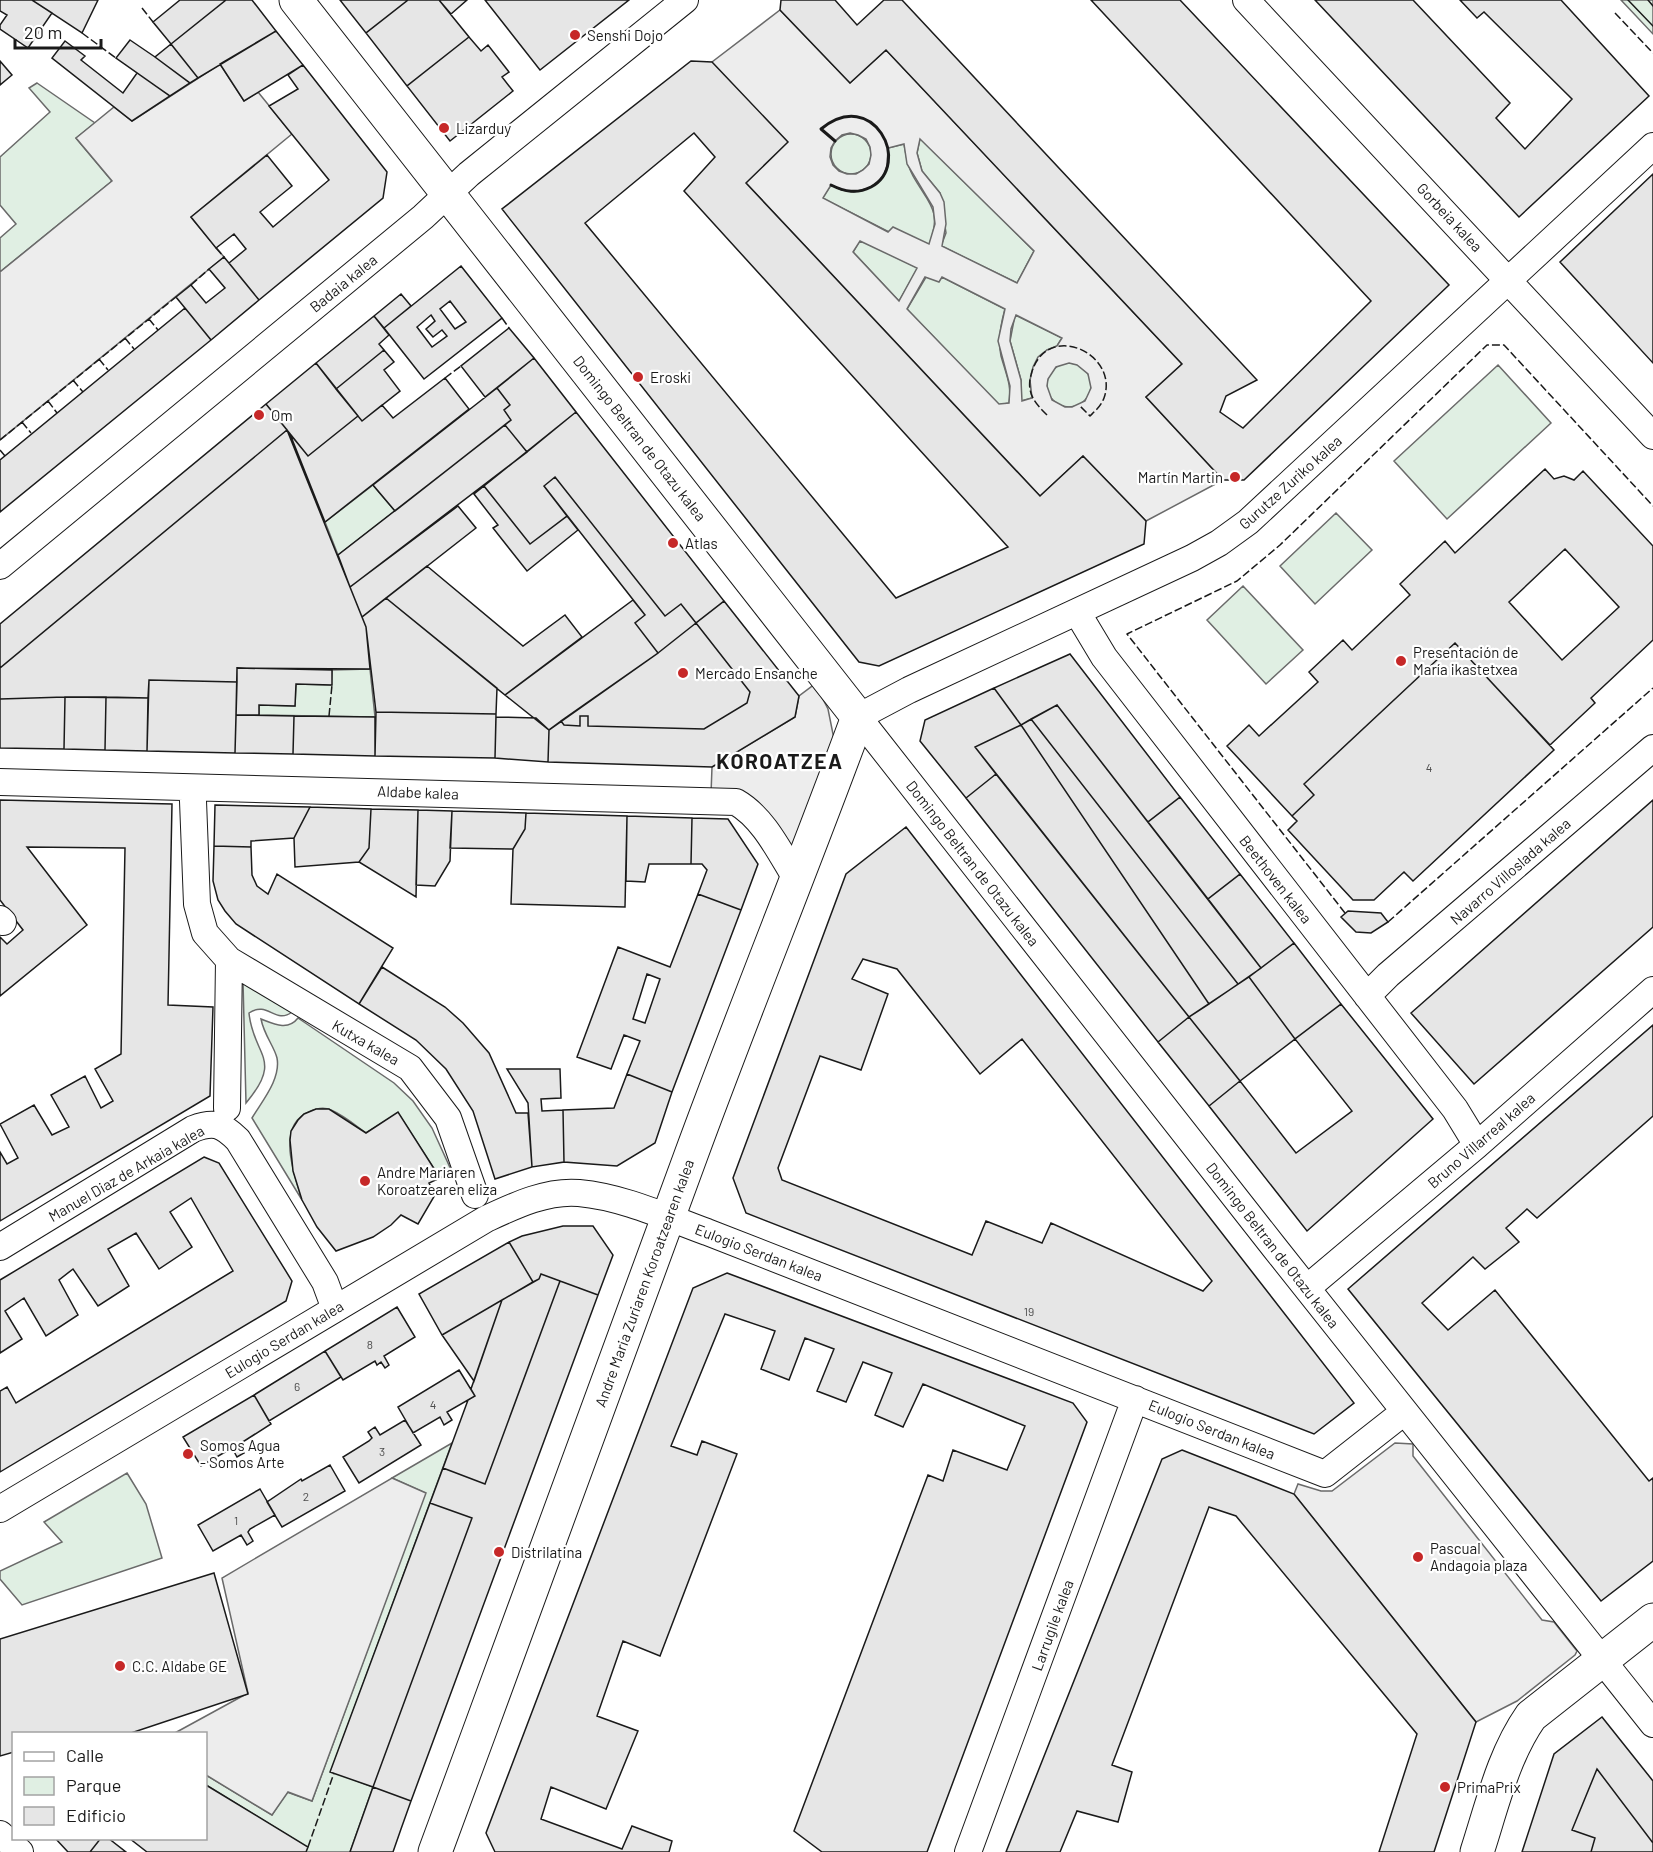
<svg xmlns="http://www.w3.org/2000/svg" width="1653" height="1852" font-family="Barlow,sans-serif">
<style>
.green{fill:#e0efe3;stroke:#6a6a6a;stroke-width:1.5}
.parking{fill:#ededed;stroke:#6a6a6a;stroke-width:1.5;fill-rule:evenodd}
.building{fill:#e6e6e6;stroke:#1a1a1a;stroke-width:1.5;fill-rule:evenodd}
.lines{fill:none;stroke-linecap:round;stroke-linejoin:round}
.street-casing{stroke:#1a1a1a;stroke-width:28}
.secondary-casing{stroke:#1a1a1a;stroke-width:35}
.primary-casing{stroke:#1a1a1a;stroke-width:35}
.street{stroke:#fff;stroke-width:26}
.secondary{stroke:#fff;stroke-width:33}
.primary{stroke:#fff;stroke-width:33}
.tram{stroke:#1a1a1a;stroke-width:1.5}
.fence{stroke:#1a1a1a;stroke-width:1.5;stroke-dasharray:8 3;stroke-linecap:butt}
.wall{stroke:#1a1a1a;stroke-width:3}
.poi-dot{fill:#c62828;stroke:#fff;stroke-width:2}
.labels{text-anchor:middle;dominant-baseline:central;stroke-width:4.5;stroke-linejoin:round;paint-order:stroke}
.number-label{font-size:12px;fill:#4d4d4d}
.poi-label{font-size:15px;fill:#1a1a1a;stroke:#fff;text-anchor:start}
.street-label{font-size:15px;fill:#1a1a1a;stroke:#fff}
.district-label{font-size:21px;font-weight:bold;letter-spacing:1.5px;fill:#1a1a1a;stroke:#fff}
</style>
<rect width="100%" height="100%" fill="#fff"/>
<path class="green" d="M1621,0h32v34z
M37,83l58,40 -19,15 36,43 -112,91v-34l16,-14 -16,-19v-48l50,-45 -21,-24z
M831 154a20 20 0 1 1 40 0a20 20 0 1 1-40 0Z
M920,138l114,113 -17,32 -76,-37 5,-13 -6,-40 -18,-22 -5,-18z
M904,144c2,11 3,21 9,32 15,27 30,34 16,69l-36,-17 -4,4 -67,-34 9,-13 11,5 42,-15 5,-18 -1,-9z
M860,240l58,28 -19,33 -46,-49z
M926,277h16l63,32c-4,14 -7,33 -4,47 5,18 11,29 8,47l-10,2 -92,-96z
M1015,315l47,23 -5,8 -10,4 -17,30 2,18 -11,3v-21l-11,-39z
M1047 385a22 22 0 1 1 44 0a22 22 0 1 1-44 0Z
M1498,365l53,58 -104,96 -53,-58z
M373,485l22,26 -57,44 -13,-33z
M1336,513l36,37 -57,54 -35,-38z
M1243,586l60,64 -37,34 -59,-64z
M370,669l5,48 -116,-2v-10l36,1 1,-22 35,1 1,-15z
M243,981l49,31c-17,13 -24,-12 -43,1 4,43 35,45 -3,90z
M298,1018l96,65 19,18 19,27 20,44 -12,6 -42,-65 -32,20c-11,-8 -23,-18 -35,-23 -7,-3 -16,-1 -22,2 -34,14 -14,64 -7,88l-50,-82c10,-17 29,-39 25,-60 -3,-12 -13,-23 -16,-39 13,5 27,12 37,-1z
M452,1443l-121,328 42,16 -23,65h-44l1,-5 -101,-62v-10l66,40 15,-23 25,9 113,-308 -33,-15z
M127,1473l19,31 16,54 -140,47 -22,-26v-8l62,-29 -18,-20z"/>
<path class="parking" d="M780,10l70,73 36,-33 296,314 -36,33 77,83 -77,41 -63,-65 -43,40 -294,-313 -34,-121zM850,133l8,2 8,4 4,8 1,8 -2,9 -6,6 -7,4h-9l-8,-3 -6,-6 -3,-8 1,-9 4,-7 7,-6zM920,139l114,112 -17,32 -75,-37 4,-22 -2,-22 -4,-9 -18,-22 -5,-18zM904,144l3,20 26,43 2,17 -6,20 -36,-17 -5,5 -65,-34 8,-13 11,5 12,2 15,-4 8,-5 7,-8 3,-9 1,-18zM860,241l57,27 -18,33 -46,-49zM925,277l14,5 3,-5 63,32 -7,32 12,45 -1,17 -10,1 -92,-95zM1016,315l46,23 -5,8 -10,4 -9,7 -5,10 -3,13 2,18 -10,3 -1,-21 -11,-39 1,-12zM1069,363l8,2 11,9 3,14 -6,13 -13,6h-7l-13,-7 -5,-14 1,-7 8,-12z
M220,64l24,37 14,-9 34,42 -101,83 33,40 -224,183v-168l112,-91 -36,-43 38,-31 18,14z
M815,684l13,25 6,30 -37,123 -86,-68 1,-27 83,-50 4,-21z
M1395,1443l18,1v12l129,164 12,2 23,29 -2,4 -58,46 -41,21 -182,-228 4,-10 23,7h11z
M392,1478l34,15 -114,308 -24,-9 -16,23 -66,-40v-41h-33l75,-41 -26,-115z"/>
<path class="building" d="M0,0h32l20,13 -24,35 -28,-19v-4l7,-10 -7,-4z
M32,0h66l-16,33z
M180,0h46l-55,44 -18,-22z
M226,0h26l24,31 -78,47 -27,-34z
M340,0h68l-42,33z
M408,0h31l30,37 -62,49 -41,-53z
M439,0h28l-16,14z
M485,0h144l-89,70z
M781,0h54l22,25 27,-25h18l355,380 -31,16 -6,16 23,16 128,-127 -280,-301h89l269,285 -205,195h-21l-77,-83 36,-33 -296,-314 -36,33 -70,-73z
M1315,0h98l97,103 -14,15 29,31 47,-50 -88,-87 -7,6 -17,-18h101l88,96 -130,121z
M276,31l27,34 -59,36 -24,-37z
M469,37l12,14 7,-6 21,27 -7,5 11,14 -63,50 -43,-55z
M130,40l25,17 35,26 -20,13 -54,-38z
M65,41l20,15 -4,4 42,33 14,-20 33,23 -38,25 -80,-63z
M171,44l27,34 -8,5 -35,-26z
M0,61l12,14 -12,10z
M691,61l21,1 76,80 -42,41 294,313 43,-40 63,65 -2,23 -265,122 -20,-4 -357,-453zM694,133l21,24 -31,34 324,356 -112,51 -311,-375z
M303,65l84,107 -4,26 -124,102 -30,-37 17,-14 -12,-15 -18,14 -25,-31 76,-62 25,31 -32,26 13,15 56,-47 -60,-74 29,-17 -10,-14z
M1653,174v189l-93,-101z
M224,257l35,43 -48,40 -35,-43 15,-12 15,18 19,-15 -16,-19z
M461,266l41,52 -78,61 -40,-51zM450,301l16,21 -11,7 -15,-20zM431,315l4,6 -9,8 7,8 9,-7 5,6 -15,11 -15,-20z
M401,294l10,12 -27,22 -10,-12z
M185,308l26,32 -211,172v-52z
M374,316l15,19 -10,9 5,6 -48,39 -20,-26z
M509,328l25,30 -49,39 -24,-31z
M384,350l10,12 -10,8 16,21 -38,30 -26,-32z
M534,358l42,54 -49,40 -22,-27 6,-5 -7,-10 6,-5 -13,-17z
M316,363l42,53 -50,40 -42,-52z
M445,378l24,31 -144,113 -35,-88 18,22 50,-40 4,5 20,-16 11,13z
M497,388l13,17 -6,5 7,10 -116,91 -22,-26z
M266,404l21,26 -287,238v-44z
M576,412l148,189 -28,22 -15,-19 -16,12 -110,-139 -11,9 23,30 -37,28 -46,-58z
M505,425l22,27 -177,135 -12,-32z
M287,430l79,197 4,42 -133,-1v14l-88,-2 -1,18 -83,-1 -65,2v-31z
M1545,469l9,10 10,-3 10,4 9,-9 70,75v94l-62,58 4,5 -45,42 -95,-102 -151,141 10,11 -22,21 -65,-70 22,-21 10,11 59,-54 -9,-10 34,-32 9,10 58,-55 -10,-11 45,-43 10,12zM1565,549l54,58 -57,53 -53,-58z
M555,477l110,139 16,-12 15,19 -38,30 -23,-30 10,-8 -101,-129z
M484,486l46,58 37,-28 11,14 -51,41 -34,-43 5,-3 -24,-31z
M458,506l18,22 -114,89 -12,-30z
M427,566l96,80 42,-31 17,22 -77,58 -119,-97z
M386,598l111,90 -1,26 -120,-2 -10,-85 -4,-10z
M633,600l12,15 -10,8 23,30 -109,77 -44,-35z
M724,601l75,95 -4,21 -83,50 -164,-5 1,-32 12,-9 3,4 16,1v-10h8v10l116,3 43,-26 3,-11 -54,-69z
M696,623l54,69 -3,11 -43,26 -116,-3v-10h-8v10l-16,-1 -3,-4 97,-68z
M1455,643l99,107 -141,131 -9,-9 -30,28h-21l-65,-70 9,-9 -5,-5 22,-21 -10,-11z
M1070,654l110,143 -32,25 -91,-117 -36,20 -27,-37z
M237,668l95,2v15l-36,-1 -1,22 -36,-1v10h-23z
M149,680l88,2 -2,71 -88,-2z
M994,688l27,37 -46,22 21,27 -30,24 -46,-57 5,-21z
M65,697h41l-1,53 -41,-1z
M65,697l-1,52 -64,-1v-49z
M106,697l42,1 -1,53 -42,-1z
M1057,705l204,263 -23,16 -207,-265z
M376,712l120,2 -1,44 -120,-2z
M236,715l58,1 -1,38 -58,-1z
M294,716l81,1v39l-82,-2z
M496,717l40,1 13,12 -1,32 -53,-4z
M1031,719l207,265 -29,20 -188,-279z
M1021,725l188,279 -20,13 -214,-270z
M996,774l193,243 -31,25 -192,-244z
M1180,797l60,77 -32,25 -60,-77z
M0,800l172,4 -4,201 45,2 -3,89 -210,125v-69l7,12 11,-6 -18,-34 34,-19 18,30 17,-8 -18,-32 34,-19 16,32 12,-7 -18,-32 26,-15 4,-206 -98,-1 60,78 -87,71v-59l7,7 16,-14 -23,-30z
M1653,800v127l-179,157 -63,-71z
M215,805l42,1 53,1 -16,31 -43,3v6l-37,-1z
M310,807l61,2 -2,39 -10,14 -64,5 -1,-29z
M371,809l47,1 -2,87 -57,-35 10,-14z
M418,810l34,1 -2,50 -15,25 -19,-1z
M452,811l74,2 -1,16 -12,20 -63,-1z
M526,813l101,3 -2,91 -114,-3 2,-55 12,-20z
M627,816l65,2 -1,46h-42l-4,18 -19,-1z
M692,818l36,1 30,45 -17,46 -43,-16 9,-24 -5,-6h-11z
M906,827l448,576 -40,31 -568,-221 -13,-35 113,-304zM863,959l34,10 83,105 42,-35 190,242 -9,10 -152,-68 -9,20 -56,-22 -14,34 -190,-75 -4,-12 42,-112 41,14 27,-76 -36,-15z
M214,846l37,1 1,28 5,11 11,8 9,-20 116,74 -34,56 -123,-80 -11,-13 -7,-11 -5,-19z
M1240,874l54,69 -33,25 -53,-69z
M698,894l43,16 -69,182 -45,-18 13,-33 -16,-6 -13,34 -34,-12 41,-110 52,20zM647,974l13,5 -15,44 -12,-4z
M1348,911l33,2 7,9 -17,11 -15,-1 -15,-15z
M1294,943l47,61 -46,35 -46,-62z
M382,967l63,40 18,16 26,30 27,60h12l4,54 -37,12 -22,-68 -27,-42 -30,-29 -57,-36z
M1249,977l46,62 -55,42 -51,-64z
M1341,1004l92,115 -126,112 -98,-125 31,-25 56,72 56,-42 -57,-72z
M1189,1017l51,64 -31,25 -51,-64z
M1653,1025v91l-116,102 -10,-9 -21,19 13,14 -34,27 -12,-12 -51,46 26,27 47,-40 154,191 4,-3v83l-52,40 -253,-312z
M507,1069h53l1,29 -20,1 1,12 21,-1 1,52 -32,5 -4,-64z
M627,1074l45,18 -17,51 -38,23 -53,-4 -1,-52 51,-2z
M316,1109h13l37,24 32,-21 42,66 -11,5 1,2 12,8 -2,3 -4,-3 -18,31 -17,-9 -10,10 -18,12 -37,14 -19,-24 -15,-27 -9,-29 -3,-31 1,-9 7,-11 6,-6z
M204,1157l15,6 73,118 -6,20 -286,171v-81l7,-4 9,16 217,-132 -42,-73 -21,14 22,35 -33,22 -23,-36 -28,16 21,37 -31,20 -25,-37 -14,11 19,35 -32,21 -22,-38 -19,13 17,28 -22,14v-73z
M563,1226h30l20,29 -15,40 -57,-21 -2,5 -6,3 -24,-40 13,-6z
M509,1242l24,40 -91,53 -23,-41z
M727,1273l346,130 14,19 -160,430h-105l-28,-21 134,-356 15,6 10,-31 54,20 18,-44 -102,-42 -20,43 -28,-12 17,-42 -29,-11 -17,40 -29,-11 17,-42 -29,-11 -16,42 -28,-11 14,-38 -50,-17 -54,132 26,9 5,-14 35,13 -77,202 -37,-15 -26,75 41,15 -32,78 -55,-22 -10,32 81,30 10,-23 40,15 -3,11h-174l-9,-19 207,-545z
M541,1274l19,7 -75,203 -42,-16 25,-68 7,-4 -4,-7 31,-89 37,-21z
M560,1281l38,14 -187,506 -38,-14 99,-269 -42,-15 13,-35 42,16z
M502,1300l-28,81 -32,-46z
M397,1307l18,30 -31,19 5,9 -4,3 -4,-6 -4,3 -2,-4 -32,19 -18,-29z
M325,1351l16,26 -72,44 -15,-26z
M459,1370l16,26 -28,16 5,8 -8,5 -4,-8 -27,16 -15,-26z
M254,1395l17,29 -30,19 2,3 -3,1 4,6 -7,4 -5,-9 -31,18 -18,-29z
M405,1420l16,25 -62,38 -16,-26 26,-16 3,-3 -4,-6 7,-5 5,8z
M1182,1450l112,44 182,228 -42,130h-55l38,-118 -181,-218 -27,-9 -97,258 20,7 -14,50 -41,-11 -17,41h-54l156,-393z
M330,1465l15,26 -63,36 -15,-25 34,-23 1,2z
M260,1489l15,26 -25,14 -2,3 5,9 -6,4 -6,-10 -28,16 -15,-26z
M430,1503l42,15 -99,269 -43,-15z
M214,1573l34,121 -120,40h-114v18l-14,4v-117z
M1602,1717l51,64v62l-56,-74 -25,61 23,8 -4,14h-69l32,-98z
M1597,1769l56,74v9h-62l4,-14 -23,-8z
M206,1785l102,62 -2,5h-159l-18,-14h77z
M373,1787l38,14 -10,28 -8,23h-43z
M55,1838h46l-11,14h-22z
M101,1838h7l18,14h-36z"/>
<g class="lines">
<g class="street-casing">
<path id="street" d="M1246,0l407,436
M1653,146l-405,376 -29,21 -27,15 -283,132 -51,27 416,530 379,477
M0,566l423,-349 46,-43 216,-174
M1077,612l27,45 351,452 22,36
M0,782l736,20c28,16 44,51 61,78
M193,801l4,103 8,29 24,27 181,108 38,50 27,77
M0,919l3,3
M1367,996l21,-21 265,-227
M227,1108l2,-148
M0,1247l193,-118c21,-8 29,-5 45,11l87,142 10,27
M1307,1288l170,-143 176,-155
M0,1509l486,-290c28,-13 61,-29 93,-26 44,4 87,24 128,39l618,242 79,-62
M0,1834l20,18
M968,1852l167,-453"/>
</g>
<g class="secondary-casing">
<path id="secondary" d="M296,0l562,717c-54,147 -113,291 -167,438 -87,232 -170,465 -256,697"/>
</g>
<g class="primary-casing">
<path id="primary" d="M1477,1852c15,-46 26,-96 54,-136l122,-96"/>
</g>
<use href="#street" class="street"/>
<use href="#secondary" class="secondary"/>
<use href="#primary" class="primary"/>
<path class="tram" d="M1628,0l25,26
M1648,0l5,6"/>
<path class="fence" d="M142,8l11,14
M1615,13l38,40
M82,33l34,25
M216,248l8,9
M191,285l18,-16
M502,318l7,10
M149,319l9,11
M125,338l9,11
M99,359l9,11
M445,378l16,-12
M73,380l10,12
M48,401l9,12
M1047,415c-12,-12 -21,-22 -16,-40 14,-56 89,-22 73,23 -3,8 -9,13 -14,18l-11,-11
M22,422l9,11
M0,440l176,-143
M0,450l5,6
M329,716l3,-31
M1345,913l-218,-279 110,-53 43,-36 207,-200h17l149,161
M1388,922l265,-234
M308,1847l26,-74"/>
<path class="wall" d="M831,185c14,7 26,9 40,2 42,-23 2,-101 -50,-58l14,12"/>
</g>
<g class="poi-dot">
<circle cx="575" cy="35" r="6"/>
<circle cx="444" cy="128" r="6"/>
<circle cx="638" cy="377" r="6"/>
<circle cx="259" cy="415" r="6"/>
<circle cx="1235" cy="477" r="6"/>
<circle cx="673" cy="543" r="6"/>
<circle cx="1401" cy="661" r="6"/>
<circle cx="683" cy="673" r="6"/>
<circle cx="365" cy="1181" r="6"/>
<circle cx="188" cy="1454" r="6"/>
<circle cx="499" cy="1552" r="6"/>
<circle cx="1418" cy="1557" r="6"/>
<circle cx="120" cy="1666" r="6"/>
<circle cx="1445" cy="1787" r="6"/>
</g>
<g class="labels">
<g class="number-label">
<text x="1429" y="767">4</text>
<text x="1029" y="1311">19</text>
<text x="370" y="1344">8</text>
<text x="297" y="1386">6</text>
<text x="433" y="1404">4</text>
<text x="382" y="1451">3</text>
<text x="306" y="1496">2</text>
<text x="236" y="1520">1</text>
</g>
<g class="poi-label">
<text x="587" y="35">Senshi Dojo</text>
<text x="456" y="128">Lizarduy</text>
<text x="650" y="377">Eroski</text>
<text x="271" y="415">Om</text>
<text x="1223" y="477" text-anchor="end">Martín Martin</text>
<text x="685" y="543">Atlas</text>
<text x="1413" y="652">Presentación de<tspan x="1413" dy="17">María ikastetxea</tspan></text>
<text x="695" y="673">Mercado Ensanche</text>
<text x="377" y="1172">Andre Mariaren<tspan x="377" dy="17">Koroatzearen eliza</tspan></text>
<text x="200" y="1445">Somos Agua<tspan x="200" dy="17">- Somos Arte</tspan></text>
<text x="1430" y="1548">Pascual<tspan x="1430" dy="17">Andagoia plaza</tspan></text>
<text x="511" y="1552">Distrilatina</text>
<text x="132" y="1666">C.C. Aldabe GE</text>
<text x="1457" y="1787">PrimaPrix</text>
</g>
<g class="street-label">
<text transform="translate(1450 217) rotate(47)">Gorbeia kalea</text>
<text transform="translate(343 283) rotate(-39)">Badaia kalea</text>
<text transform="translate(640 438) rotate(52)">Domingo Beltran de Otazu kalea</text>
<text transform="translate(1290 482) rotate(-42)">Gurutze Zuriko kalea</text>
<text transform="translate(418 792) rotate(2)">Aldabe kalea</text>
<text transform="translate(973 863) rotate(52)">Domingo Beltran de Otazu kalea</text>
<text transform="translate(1510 871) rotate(-41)">Navarro Villoslada kalea</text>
<text transform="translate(1276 879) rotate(52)">Beethoven kalea</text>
<text transform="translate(366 1042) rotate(30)">Kutxa kalea</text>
<text transform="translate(1481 1140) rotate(-41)">Bruno Villarreal kalea</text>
<text transform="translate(126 1173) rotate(-30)">Manuel Diaz de Arkaia kalea</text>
<text transform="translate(1273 1245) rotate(52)">Domingo Beltran de Otazu kalea</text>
<text transform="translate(759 1252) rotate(21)">Eulogio Serdan kalea</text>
<text transform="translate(644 1283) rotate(-70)">Andre Maria Zuriaren Koroatzearen kalea</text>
<text transform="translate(284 1339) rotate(-31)">Eulogio Serdan kalea</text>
<text transform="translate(1212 1429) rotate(22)">Eulogio Serdan kalea</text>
<text transform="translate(1052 1625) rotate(-70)">Larrugile kalea</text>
</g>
<g class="district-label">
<text x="780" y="760">KOROATZEA</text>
</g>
</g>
<rect x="12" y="1732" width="195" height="108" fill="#ffffff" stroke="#a3a3a3" stroke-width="1.5"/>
<rect x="24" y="1752" width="30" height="9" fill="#ffffff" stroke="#a3a3a3" stroke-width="1.5"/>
<text x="66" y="1762" font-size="18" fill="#1a1a1a">Calle</text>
<rect x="24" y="1777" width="30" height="18" fill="#e0efe3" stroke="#a3a3a3" stroke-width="1.5"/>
<text x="66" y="1792" font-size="18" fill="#1a1a1a">Parque</text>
<rect x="24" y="1807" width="30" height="18" fill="#e6e6e6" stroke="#a3a3a3" stroke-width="1.5"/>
<text x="66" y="1822" font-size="18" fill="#1a1a1a">Edificio</text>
<path d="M15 39v9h86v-9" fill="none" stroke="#1a1a1a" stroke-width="3"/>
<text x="24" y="39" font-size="18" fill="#1a1a1a" stroke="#ffffff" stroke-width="4.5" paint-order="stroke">20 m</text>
</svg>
